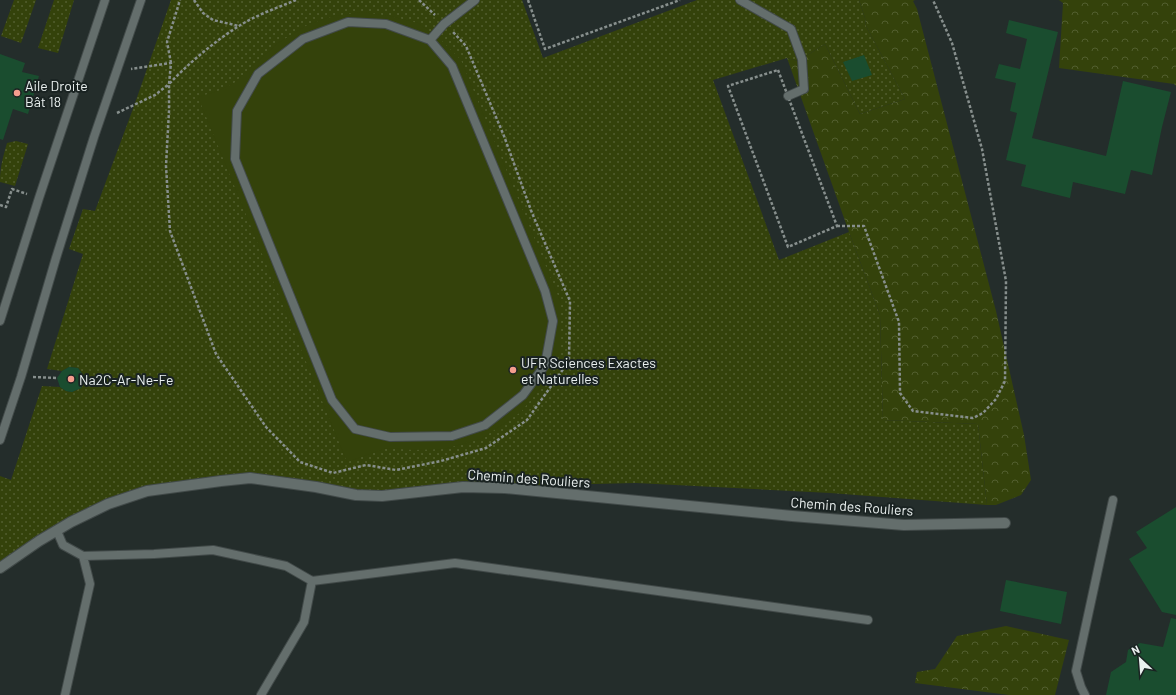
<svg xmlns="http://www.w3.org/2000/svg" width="1176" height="695" font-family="Barlow,sans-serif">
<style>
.grass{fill:url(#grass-dots)}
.forest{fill:url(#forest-crowns)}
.pitch{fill:#34420b}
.building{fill:#1a4d2f}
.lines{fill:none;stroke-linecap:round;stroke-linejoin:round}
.lane-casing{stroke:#424a49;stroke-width:10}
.street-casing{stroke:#424a49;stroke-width:12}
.path{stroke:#878f8d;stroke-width:2.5;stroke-dasharray:3 2;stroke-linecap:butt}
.lane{stroke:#646e6c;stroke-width:8}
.street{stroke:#646e6c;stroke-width:10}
.poi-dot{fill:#f49d8d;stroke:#1a2322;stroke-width:1.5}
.labels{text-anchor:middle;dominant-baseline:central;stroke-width:4;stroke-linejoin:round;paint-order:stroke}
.poi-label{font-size:14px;fill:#eaf0ef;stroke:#1a2322;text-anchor:start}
.street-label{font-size:14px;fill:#eaf0ef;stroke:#1a2322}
</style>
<defs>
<pattern id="grass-dots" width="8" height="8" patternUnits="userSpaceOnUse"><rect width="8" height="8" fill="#34420b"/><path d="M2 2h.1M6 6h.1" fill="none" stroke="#525e2f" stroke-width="1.8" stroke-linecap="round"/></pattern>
<pattern id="forest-crowns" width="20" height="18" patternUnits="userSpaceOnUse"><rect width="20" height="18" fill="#34420b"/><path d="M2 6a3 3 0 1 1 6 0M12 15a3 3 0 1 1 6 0" fill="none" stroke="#525e2f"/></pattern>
</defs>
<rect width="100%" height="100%" fill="#242d2b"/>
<path class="grass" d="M14,0h22l-15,43 -20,-7z
M54,0h20l-16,53 -20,-5z
M171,0h351l21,58 154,-58h162l6,18 1,8 39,73 -45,15 -35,-70 -27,17 -11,-3 -74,22 66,180 70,-28 31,83 3,105 95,4 9,81 -157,-12 -194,-10 -173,4 -81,9 -132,-18 -103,13 -90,40 -57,40v-95l11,4 31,-94 18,1 6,4 6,1 9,-4c4,-10 4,-12 -3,-20l-9,-1 -7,4 -15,-2 36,-115 -14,-5 14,-40 12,2 39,-105z
M16,141l12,3 -13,42 -15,-4c0,-15 3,-25 7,-39z"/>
<path class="forest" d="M859,0h56l-2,1 4,8 79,302 28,124 7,45 -10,15 -25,10h-9l-9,-81 -95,-4 -3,-105 -31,-83 -62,-174 11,3 27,-17 35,70 45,-15 -39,-73 -1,-8z
M1059,0h117v86l-2,-2 -115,-16 4,-65z
M1006,626l63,14 -14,55h-46l-94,-12 2,-11 18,-3 22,-33z"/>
<path class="pitch" d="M362,12l28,4 28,7 21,15 22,22 100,243v44l-13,31 -27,34 -40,27 -37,10 -31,1 -26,-2 -40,14 -149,-365 20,-6 16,-8 44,-40 31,-19 25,-8z"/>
<path class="building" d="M1009,20l49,12 -26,106 74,18 17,-75 48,11 -9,35 -10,48 -21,-5 -6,24 -52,-12 -3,16 -49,-12 5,-21 -20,-5 11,-47 -7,-2 6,-28 -21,-5 4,-14 21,5 7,-30 -21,-6z
M0,54l25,9 -3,9 17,4 -11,38 -15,-5 -10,31 -3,-1z
M864,55l8,20 -20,6 -9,-19z
M69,367l9,1 5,7 2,5 -4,8 -9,4 -6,-1 -6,-4 -3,-9 5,-7z
M1176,507v108l-14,-3 -33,-53 18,-11 -11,-16z
M1006,580l61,12 -6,32 -61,-13z
M1171,618l5,1v76h-70l5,-23 15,-10 2,-12 12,-7 23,4z"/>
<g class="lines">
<g class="lane-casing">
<path id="lane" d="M740,0l51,29 11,30 2,30 -16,7
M430,40l22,26 93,225 8,30 -8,44 -22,30 -38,30 -33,11 -62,1 -35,-8 -23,-29 -97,-241 2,-48 21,-37 45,-35 45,-17 38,2 44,16 14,-16 31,-24
M0,321l39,-123 66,-198
M0,440l21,-63 35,-119 38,-121 47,-137
M57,531l6,14 20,11 7,28 -25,111
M83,556l71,-2 59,-4 73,16 26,15 143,-18 413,57
M261,695l43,-73 8,-41
M1085,695l-4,-8 -5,-16 37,-171"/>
</g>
<g class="street-casing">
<path id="street" d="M0,568l39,-27 32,-19 37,-18 39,-13 74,-10 29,-3 66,9 40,8 26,1 81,-9 42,1 287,28 112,9 101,-2"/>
</g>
<path class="path" d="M194,0l9,13 10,7 26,6
M296,0c-19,8 -40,15 -57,26 -24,15 -50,37 -70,58v27l-3,55 4,65 46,123 50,73 34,35 33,11 33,-8 30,5 45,-9 45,-13 41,-28 42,-59 1,-60 -38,-88 -28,-77 -38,-90 -13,-14
M419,0l16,15
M528,0l17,49 135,-49
M171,63l-4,-21 13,-42
M778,70l59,156 -49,21 -60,-161z
M117,113l38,-18 14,-11 2,-21 -40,6
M0,205l6,2 6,-18 15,5
M837,226h27l35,96 1,71 13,18 60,7 10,-5 13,-14 9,-18 1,-100 -24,-132 -30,-106 -19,-43
M33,377l24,1"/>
<use href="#lane" class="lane"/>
<use href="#street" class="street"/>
</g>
<g class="poi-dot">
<circle cx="17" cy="93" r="4"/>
<circle cx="513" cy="370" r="4"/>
<circle cx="71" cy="379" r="4"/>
</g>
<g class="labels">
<g class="poi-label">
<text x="25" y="85">Aile Droite<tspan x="25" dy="16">Bât 18</tspan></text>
<text x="521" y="362">UFR Sciences Exactes<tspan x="521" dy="16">et Naturelles</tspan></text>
<text x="79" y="379">Na2C-Ar-Ne-Fe</text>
</g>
<g class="street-label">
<text transform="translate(529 478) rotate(4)">Chemin des Rouliers</text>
<text transform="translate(852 506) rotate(4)">Chemin des Rouliers</text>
</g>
</g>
<g transform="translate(1140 659) rotate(334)" stroke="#1a2322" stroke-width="3" paint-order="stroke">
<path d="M0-3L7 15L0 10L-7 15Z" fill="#eaf0ef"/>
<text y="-6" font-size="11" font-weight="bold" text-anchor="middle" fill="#eaf0ef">N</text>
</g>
</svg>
